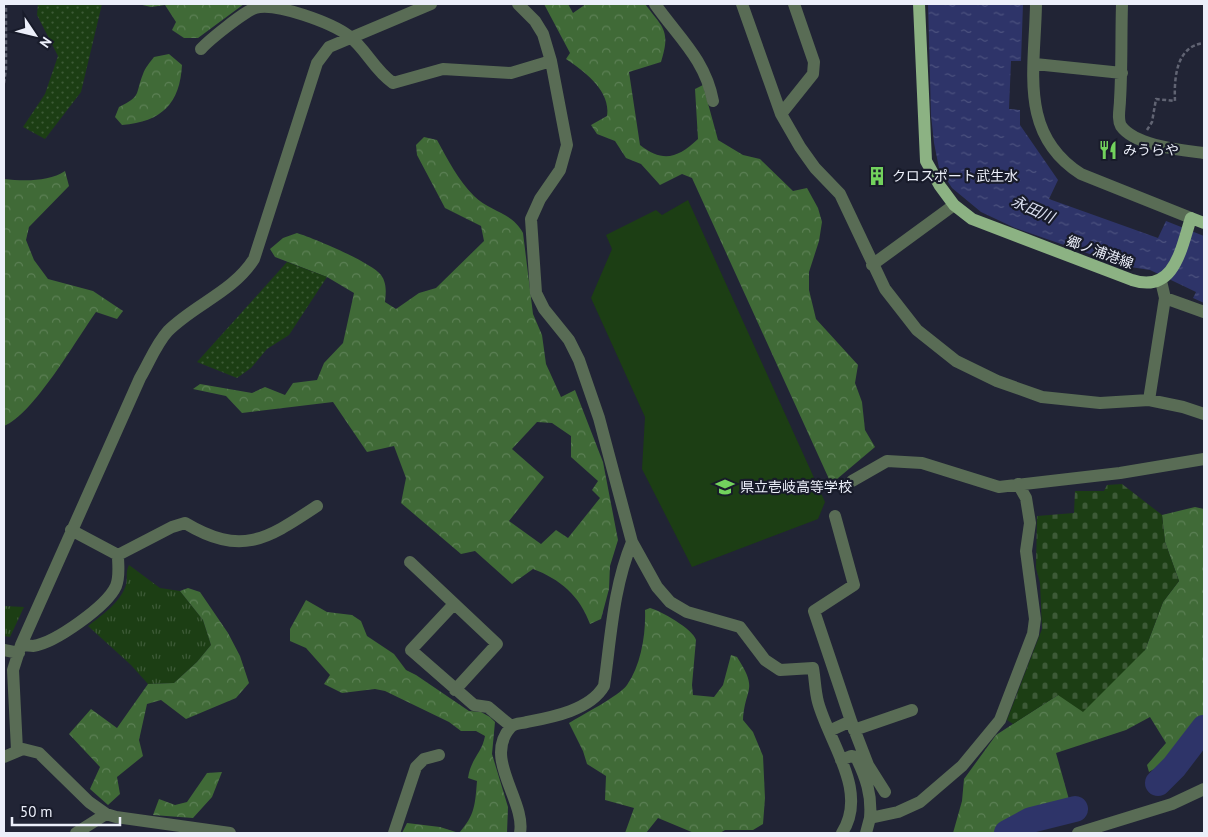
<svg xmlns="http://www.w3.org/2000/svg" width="1208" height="837" font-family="'PT Sans','Noto Sans JP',sans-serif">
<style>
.grass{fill:url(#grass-tufts)}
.forest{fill:url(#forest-crowns);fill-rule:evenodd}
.cemetery{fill:url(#cemetery-stones)}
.park{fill:#1c3e14}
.garden{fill:url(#garden-dots)}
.water{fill:url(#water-ripples)}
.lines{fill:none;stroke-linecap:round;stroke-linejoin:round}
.river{stroke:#2e3469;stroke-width:26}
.path{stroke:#616473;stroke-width:2.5;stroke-dasharray:4 2.5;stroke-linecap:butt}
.minor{stroke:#596c55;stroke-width:12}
.major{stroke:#8cb283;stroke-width:12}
.labels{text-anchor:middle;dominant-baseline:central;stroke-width:4.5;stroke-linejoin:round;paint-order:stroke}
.poi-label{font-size:14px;fill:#eceffa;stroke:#181b2a;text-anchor:start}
.street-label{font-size:14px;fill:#eceffa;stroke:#181b2a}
.water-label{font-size:15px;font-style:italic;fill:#dce1f2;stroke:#181b2a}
</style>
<defs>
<pattern id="grass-tufts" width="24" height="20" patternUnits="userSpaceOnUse" patternTransform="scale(1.25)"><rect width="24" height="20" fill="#1c3e14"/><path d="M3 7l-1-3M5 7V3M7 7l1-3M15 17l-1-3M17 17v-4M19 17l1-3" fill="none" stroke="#3d5a37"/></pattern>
<pattern id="forest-crowns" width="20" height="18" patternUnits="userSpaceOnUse" patternTransform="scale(1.25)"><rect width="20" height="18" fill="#406a37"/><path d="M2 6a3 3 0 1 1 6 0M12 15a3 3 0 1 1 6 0" fill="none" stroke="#5c8055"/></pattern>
<pattern id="cemetery-stones" width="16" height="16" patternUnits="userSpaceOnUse" patternTransform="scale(1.25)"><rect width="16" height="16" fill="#1c3e14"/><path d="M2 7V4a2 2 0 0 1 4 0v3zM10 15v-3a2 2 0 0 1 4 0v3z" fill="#3d5a37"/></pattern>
<pattern id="garden-dots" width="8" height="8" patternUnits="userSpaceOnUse" patternTransform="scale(1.25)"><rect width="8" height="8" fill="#1c3e14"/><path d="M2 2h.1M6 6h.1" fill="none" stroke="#3d5a37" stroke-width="1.8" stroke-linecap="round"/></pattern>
<pattern id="water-ripples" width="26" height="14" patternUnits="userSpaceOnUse" patternTransform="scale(1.25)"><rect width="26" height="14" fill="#2e3469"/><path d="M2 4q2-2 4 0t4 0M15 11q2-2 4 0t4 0" fill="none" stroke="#4c527f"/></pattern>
</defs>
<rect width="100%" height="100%" fill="#212435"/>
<path class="grass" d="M129,565l31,23 20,3 23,29 8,25 -14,17 -23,21 -26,1 -17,-19 -43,-39c14,-11 32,-23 38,-41 2,-7 -1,-12 3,-20z
M4,606l20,1 -14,30 -6,-1z"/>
<path class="forest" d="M138,4h106l-46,34h-14l-12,-8 4,-8 -11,-17 -14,2z
M544,4h24l5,9 13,-9h59c18,24 26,26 16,58l-32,10 11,73c23,18 38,13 58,-6l-3,-50 8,-4 15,55 25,15 17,4 33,32 14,-3 11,20 4,14 -3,19 -10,31v18l7,29 42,46 -3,18 7,19 3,28 10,17 -38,32h-8l-137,-301 -10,-4 -22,11 -19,-21 -15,-6 -11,-17 -18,-7 -6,-9 16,-9c4,-25 -22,-44 -41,-57l4,-6z
M169,54l13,11c-2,38 -20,57 -60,60l-7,-8 4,-10c23,-11 16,-13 24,-33 2,-6 7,-12 11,-17z
M424,137l13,3c11,20 21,40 37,56 16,16 38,16 49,37l10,81 9,21 4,29 15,33 14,-7 28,72 15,78 -8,26 -1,23 -8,30 -11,5c-10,-28 -30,-45 -57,-55l-21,15 -37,-33 -14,3 -60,-51 5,-25 -12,-32 -27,6 -34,-50 -91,11 -16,-17 -33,-7 7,-5 52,9 13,-6 20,8 8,-12 24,-3 7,-17 19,-20 11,-50 -27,-16 -52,-20 -5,-8 13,-11 14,-5c16,5 74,29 84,42 6,8 5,18 4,27l11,7 23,-16 17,-5 48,-47 -3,-15 -36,-18 -28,-53 -1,-10zM537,422l15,1 19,13v21l27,24 -6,9 8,8 -32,40 -12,-8 -15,14 -32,-23 35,-44 -32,-28z
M65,171l4,15 -40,41 -3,13 8,20 14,19 45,12 30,20 -6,8 -21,-7c-20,28 -63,103 -92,114v-247c19,2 45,3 61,-8z
M1195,507l9,2v211l-25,34 -30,18 -2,-7 19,-22 -16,-26 -24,13 -70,23 14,50 -63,21 -10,9h-44l9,-32 2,-22 32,-44 62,-40 87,-45 18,-48 16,-21 -14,-39 -3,-27z
M188,588l12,4 28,41 12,23 9,27 -13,15 -50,21 -25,-19 -14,4 -8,36 4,16 -26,21 3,17 -12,11 -18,-16 10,-22 -31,-33 22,-25 26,19 31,-44 26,-1 23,-21 14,-17 -8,-25 -23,-29z
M306,600l21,12 25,3 9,6 6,15 27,18 12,16 10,5 53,36 12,1 9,5 5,5 -3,32 16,53 -1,26h-105l5,-10 33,4 19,6c16,-18 16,-28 18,-52l-9,-3c3,-20 14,-25 17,-42l-9,-5h-15l-12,-9 -64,-31 -10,-2 -33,4 -18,-9 6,-9 -24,-27 -16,-7v-12z
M650,608c11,3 43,21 46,32l-4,45 1,10 21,2 9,-12 8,-30 6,2c22,34 8,30 6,63l10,12 10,24 2,42 -2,26 -10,6h-28l-5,3h-26l-36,-15 -12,15h-21l9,-25 -29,-8 1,-24 -19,-12 -4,-13 -14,-28c13,-8 50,-27 58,-38 14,-20 19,-51 18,-75z
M222,772l-10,25 -19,21 -40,-3 6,-16 16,6 12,-3 20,-29z"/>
<path class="cemetery" d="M1122,484l40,31 3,27 14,39 -16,21 -18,48 -62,62 -25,-17 -45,29 -6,-4 35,-91 -2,-46 -4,-15 1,-52 37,-3 1,-22h29l3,-6z"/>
<path class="park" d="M688,200l137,302 -7,17 -126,48 -50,-98 3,-52 -54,-119 21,-49 -6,-14 50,-25 6,5z"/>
<path class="garden" d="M38,4h64l-21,88 -36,47 -22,-12 22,-33 13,-38 -21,-41z
M287,262l40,15 -38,58 -22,14 -16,19 -14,10 -40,-16z"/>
<path class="water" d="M928,4h95l-2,57h-10l-2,48 11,1v15l38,55 -9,19 109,39 8,-17 38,15v67l-11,-5 3,-6 -46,-22 -26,-4 -109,-38 -34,-16 -29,-24 -13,-20 -5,-25 -3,-28z"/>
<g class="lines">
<path class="river" d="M1158,783l16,-16 30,-39
M1007,833l24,-13 44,-11"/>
<path class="path" d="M4,83l2,-14v-65
M1147,130l5,-8 4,-23 19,2c-1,-23 1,-55 29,-58"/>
<path class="minor" d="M518,4l17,17 8,13 8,27 16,84 -7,25 -20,29 -9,20 5,74 8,16 25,31 10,20 20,58 33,124c-19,46 -21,95 -28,144 -14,24 -51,31 -77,36 -6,2 -12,0 -17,6 -27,31 16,73 10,105
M655,4c23,33 50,55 58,97
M742,4l39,110 19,33 15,21 25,26 45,95 32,41 39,31 41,20 45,16 58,6 49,-3 34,7 21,7
M1036,4c-1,65 -18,130 45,170l110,44
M1122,4c-1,32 0,64 -2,96 0,8 -3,19 1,26 14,20 61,24 83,27
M201,49c8,-9 43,-37 54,-41 21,-6 77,15 94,28 17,13 25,34 44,47l50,-14 68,4 40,-12
M1035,64l87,9
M781,114l32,-40 1,-12 -20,-58
M872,265l82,-60
M1165,298l39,14
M1149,400l16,-102 -4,-17
M852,481l35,-20 35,2 77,24 121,-14 84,-14
M632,542l25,45 13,15 17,10 53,15 25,33 15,10 33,-2c2,11 2,23 5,34 11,41 51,89 24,131
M118,555l54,-28 13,-4c57,34 82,16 132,-17
M410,562l87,82 -42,46
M454,604l-43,46 63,55 14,2 23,19
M21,645c4,0 9,1 12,1 22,-3 74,-40 83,-60 4,-10 2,-20 2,-31l-47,-25
M4,650l15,3
M851,721l17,44 17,27
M854,730l58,-20
M829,731l22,-10 -37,-110 40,-26 -19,-69
M17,750l-4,-80 8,-25 119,-267c9,-15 16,-34 28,-47 27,-27 65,-39 86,-72l63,-196 12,-16 102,-43
M4,757l19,-8 16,4 50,49 17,12 10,3 114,16
M841,760l10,-4 5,1c10,21 16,37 14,61
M76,833l30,-19
M394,833l22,-66 8,-8 15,-4
M866,833l4,-15 28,-6 22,-10 42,-36 38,-46 33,-86 2,-15 -9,-68 4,-28 -4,-25 -8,-14
M1078,833l94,-29 32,-15"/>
<path class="major" d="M919,4l7,157 14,25 14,19 18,14 160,61c43,14 49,-32 59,-62l13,5"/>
</g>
<defs>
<g id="restaurant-bare" transform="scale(1.5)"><path d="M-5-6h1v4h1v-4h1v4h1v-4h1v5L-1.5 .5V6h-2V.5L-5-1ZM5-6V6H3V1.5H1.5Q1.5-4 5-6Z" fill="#72d25d" stroke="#181b2a" stroke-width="2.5" paint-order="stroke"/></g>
<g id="building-bare" transform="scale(1.5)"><path d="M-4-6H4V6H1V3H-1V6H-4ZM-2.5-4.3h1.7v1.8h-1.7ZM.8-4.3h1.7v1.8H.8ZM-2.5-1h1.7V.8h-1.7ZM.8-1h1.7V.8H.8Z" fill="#72d25d" stroke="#181b2a" stroke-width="2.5" paint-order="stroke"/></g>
<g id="school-bare" transform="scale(1.5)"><path d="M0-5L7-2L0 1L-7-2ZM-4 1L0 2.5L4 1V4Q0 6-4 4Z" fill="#72d25d" stroke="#181b2a" stroke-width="2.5" paint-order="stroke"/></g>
</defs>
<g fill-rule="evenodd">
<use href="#restaurant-bare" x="1108" y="150"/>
<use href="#building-bare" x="877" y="176"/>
<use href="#school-bare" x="725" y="487"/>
</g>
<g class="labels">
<g class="poi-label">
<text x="1123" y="150">みうらや</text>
<text x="892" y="176">クロスポート武生水</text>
<text x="740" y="487">県立壱岐高等学校</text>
</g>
<g class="street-label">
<text transform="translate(1100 252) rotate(20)">郷ノ浦港線</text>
</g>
<g class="water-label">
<text transform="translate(1033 209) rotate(24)">永田川</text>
</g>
</g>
<rect width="1208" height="837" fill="none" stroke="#eceffa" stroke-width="10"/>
<g transform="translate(35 35) rotate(125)" stroke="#181b2a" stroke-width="4" paint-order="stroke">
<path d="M0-4L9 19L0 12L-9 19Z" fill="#eceffa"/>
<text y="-8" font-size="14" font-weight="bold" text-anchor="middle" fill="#eceffa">N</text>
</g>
<path d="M12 817v8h108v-8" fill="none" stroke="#eceffa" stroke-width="2.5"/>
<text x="20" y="817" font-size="15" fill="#eceffa" stroke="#181b2a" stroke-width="4" paint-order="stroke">50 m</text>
</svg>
